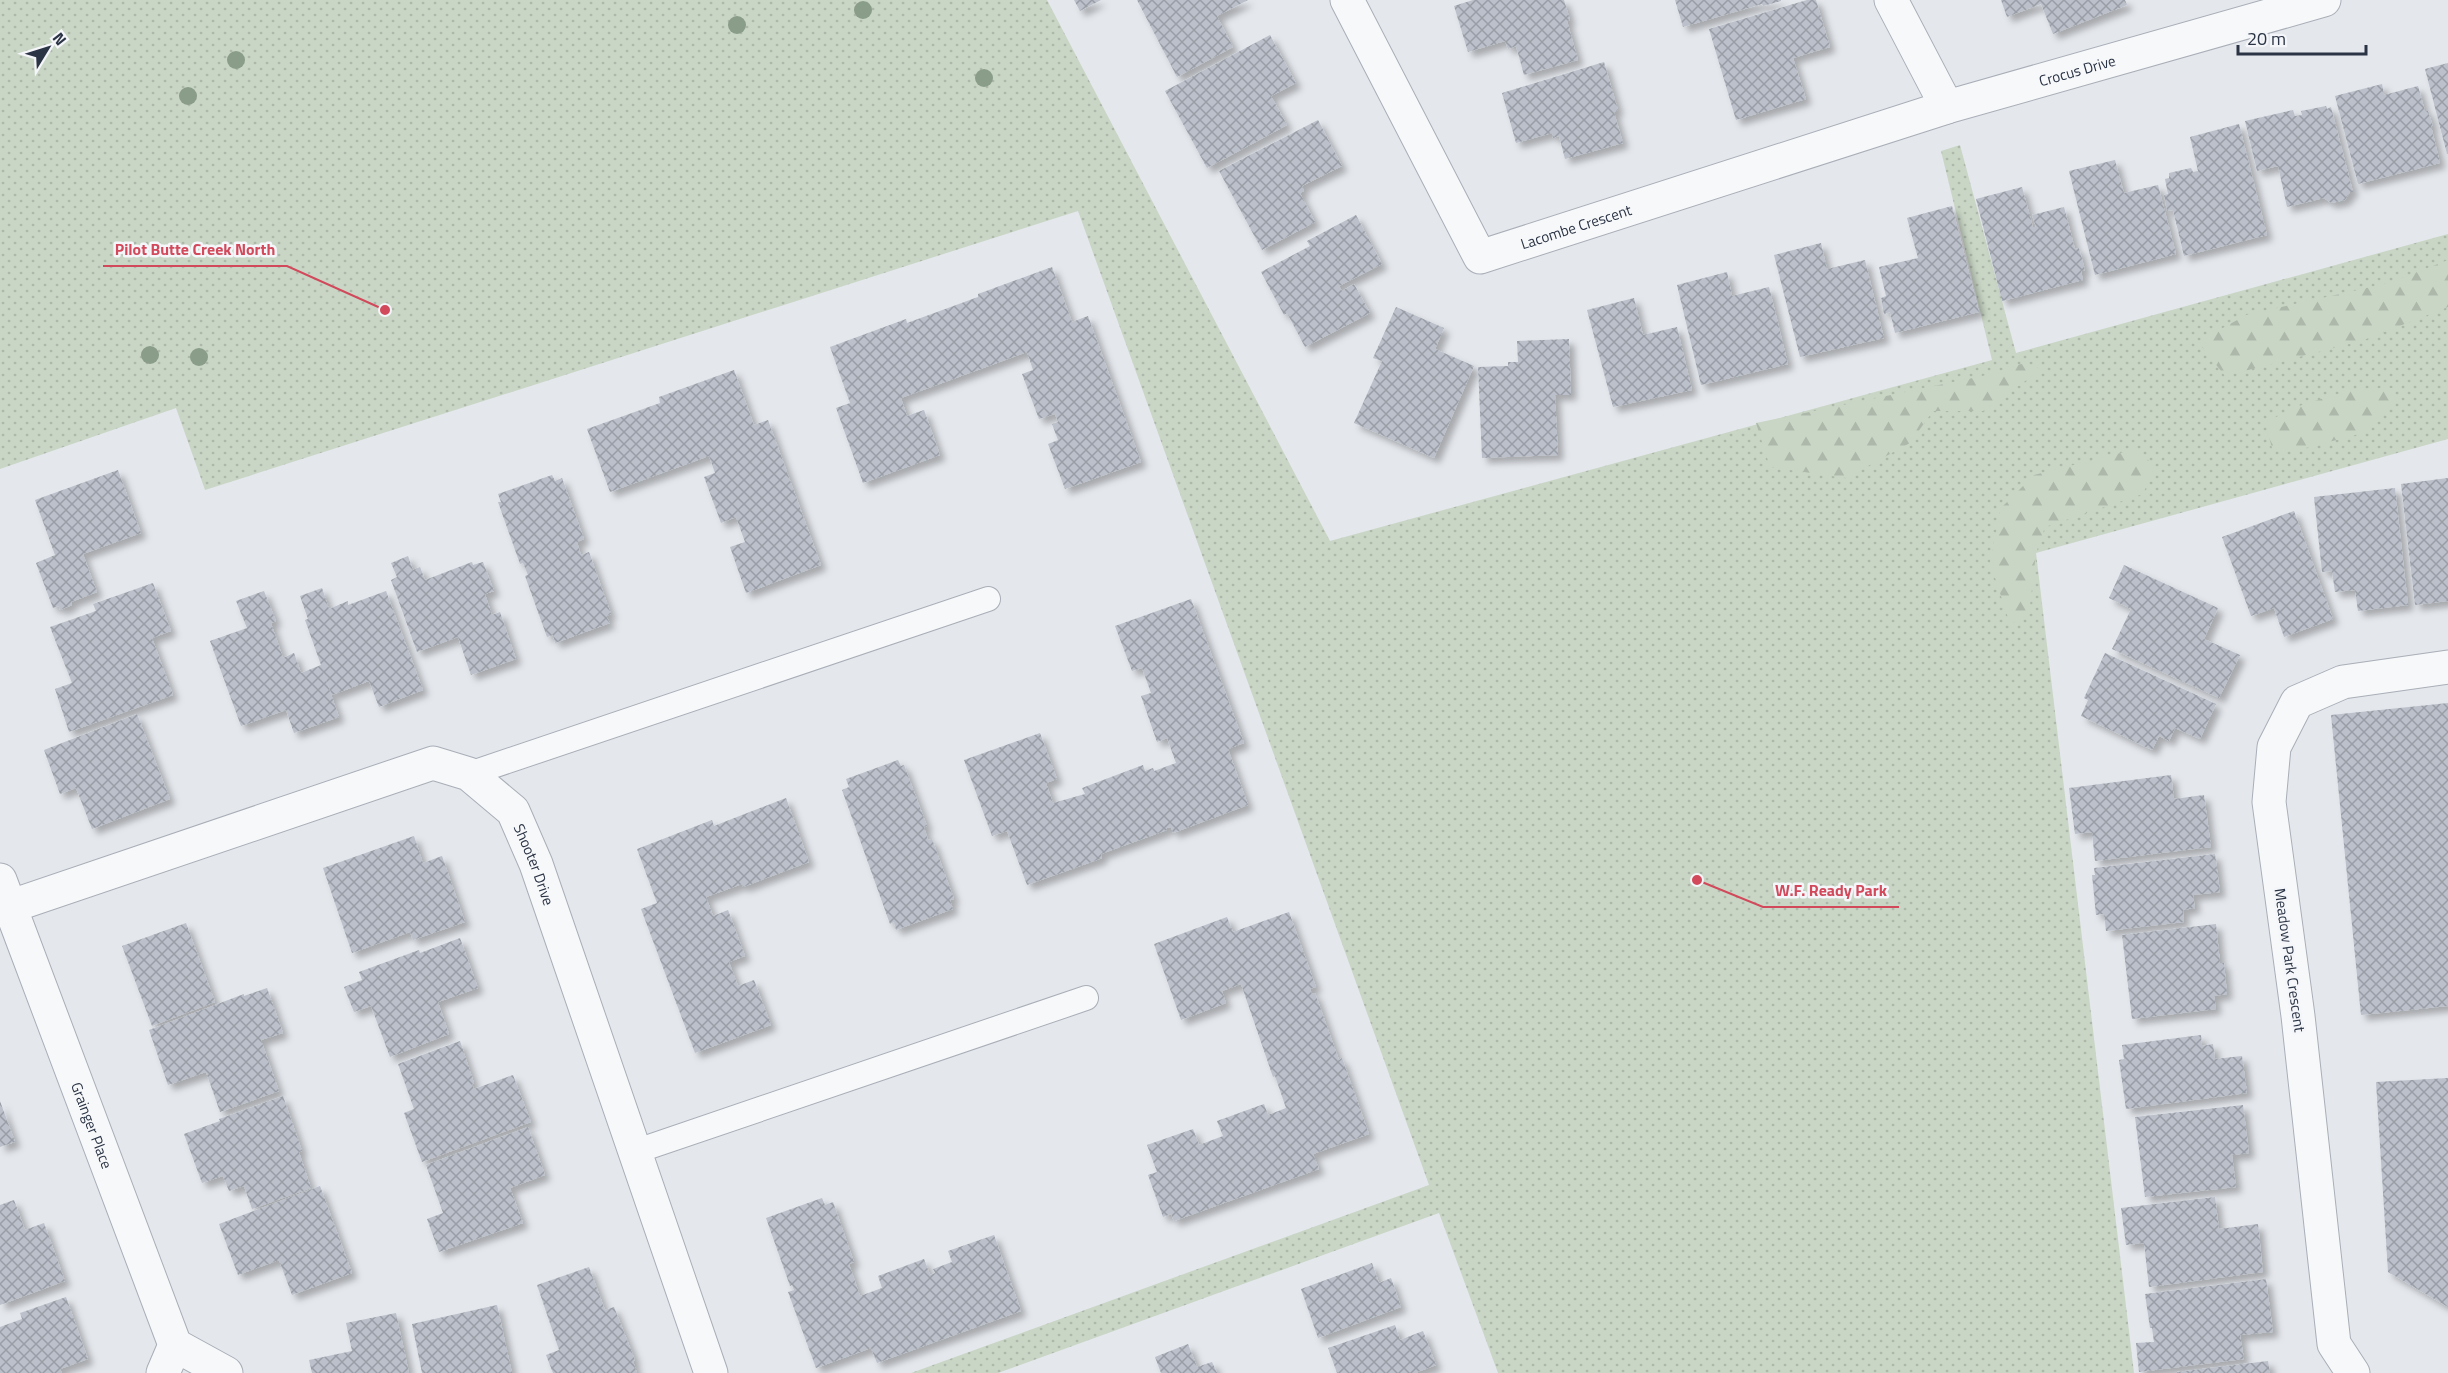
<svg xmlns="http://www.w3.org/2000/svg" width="2448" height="1373" font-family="'Titillium Web',sans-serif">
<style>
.grass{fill:url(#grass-dots)}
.forest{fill:url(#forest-firs)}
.building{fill:url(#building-cross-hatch);filter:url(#shadow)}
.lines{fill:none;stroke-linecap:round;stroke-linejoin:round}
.lane-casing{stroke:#a9aeb7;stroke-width:26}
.street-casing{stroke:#a9aeb7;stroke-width:35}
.lane{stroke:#f7f8fa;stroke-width:24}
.street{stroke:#f7f8fa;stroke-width:33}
.tree{fill:#899d89}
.labels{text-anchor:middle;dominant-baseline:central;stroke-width:5;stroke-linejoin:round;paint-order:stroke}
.street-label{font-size:15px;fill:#2b3445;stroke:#f4f6f9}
.leader{fill:none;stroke:#d1495b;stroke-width:2}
.callout-dot{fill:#d1495b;stroke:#f4f6f9;stroke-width:2}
.callout-label{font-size:16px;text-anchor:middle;font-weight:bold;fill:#d1495b;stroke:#f4f6f9;stroke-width:5;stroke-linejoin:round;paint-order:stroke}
</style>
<defs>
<pattern id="grass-dots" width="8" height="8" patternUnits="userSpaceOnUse" patternTransform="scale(1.5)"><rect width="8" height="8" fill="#c9d6c5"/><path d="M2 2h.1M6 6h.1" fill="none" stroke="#adb8ab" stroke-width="1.8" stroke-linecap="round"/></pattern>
<pattern id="forest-firs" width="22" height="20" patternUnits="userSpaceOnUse" patternTransform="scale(1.5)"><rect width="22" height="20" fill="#c9d6c5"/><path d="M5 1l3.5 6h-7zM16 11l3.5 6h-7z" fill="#adb8ab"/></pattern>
<pattern id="building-cross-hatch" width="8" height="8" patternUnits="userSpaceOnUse" patternTransform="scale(1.5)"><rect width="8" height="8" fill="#bbc0ca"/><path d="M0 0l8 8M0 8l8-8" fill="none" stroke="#989da6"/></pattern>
<filter id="shadow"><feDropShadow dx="5.5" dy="5.5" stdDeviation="3" flood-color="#0004"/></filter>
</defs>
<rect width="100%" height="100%" fill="#e4e7ec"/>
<path class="grass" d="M0,0h1047l283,541 662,-181 -51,-209 19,-6 56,208 432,-119v205l-412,114 98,820h-636l-59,-160 -441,160h-87l518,-188 -351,-974 -873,279 -29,-82 -176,61z"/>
<path class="forest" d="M2448,260v47l-87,34 -136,35 -27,-34 48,-27 143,-32z
M2021,364l21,5 -59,42h-50l-23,32 -64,35 -76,-11 -14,-44 231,-48z
M2393,388l3,14 -29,30 -69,18 -26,-2 -7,-26 39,-18 51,-15z
M2136,449l19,17 -12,28 -98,33 -9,26 -7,61 -19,10 -20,-62 11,-54 33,-33z"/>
<path class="building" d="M1074,0h27l-21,11z
M1137,0h111l-31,16 16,31 -56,30z
M1473,0h91l6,20 -3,1 11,39 -54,15 -8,-29 -8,3 -3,-8 -37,11 -14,-46z
M1675,0h106v1l-18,5 -1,-2 -79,23z
M1807,0h9l14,47 -37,11 13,41 -70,21 -27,-91z
M2001,0h124l2,5 -74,29 -12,-30 -34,13z
M1270,35l26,48 -25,13 16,29 -80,43 -42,-77z
M1604,62l14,48 -4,2 9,31 -58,16 -6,-23 -6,2 -1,-5 -36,10 -14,-50z
M2448,63v91h-1l-22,-85z
M2382,84l2,11 34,-9 7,25h3l5,15h-2l9,37 -82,21 -23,-88z
M2326,106l1,3 4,-2 22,85h-3l-5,8 -14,3 -7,-5 -37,9 -9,-41 -21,5 -12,-50 48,-11 2,6 7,-1 -1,-4z
M1318,120l24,46 -40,20 2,5 -4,2 15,29 -53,28 -43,-79z
M2239,124l28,111 -83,21 -11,-46 -6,1 -3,-16 4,-1 -3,-15 4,-1v-5l22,-5 2,4 5,-1 -8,-34z
M2115,160l9,33 34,-8 18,69 -81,21 -26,-104z
M2022,187l11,40h3l-4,-12 32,-8 11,42 4,-1 6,22 -4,1 2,9 -81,21 -26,-102z
M1952,206l27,106 -84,21 -5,-21 -6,2 -3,-16 5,-2 -7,-29 39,-9 -11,-40z
M1356,215l26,49 -43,22 3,5 12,-7 16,29 -65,34 -18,-34 -3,2 -23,-43 49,-26 -3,-5z
M1821,243l6,26 38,-9 19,78 -84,19 -26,-102z
M1052,267l20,55 16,-6 53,146 -76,27 -17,-45 10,-4 -6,-16 6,-2 -3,-8 -16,5 -17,-45 11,-4 -6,-18 -126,46 6,18 17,-6 16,45 -77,28 -27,-75 14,-5 -20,-56 76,-28 1,4 71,-26v-3z
M1727,272l5,24 37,-9 19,77 -87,21 -24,-100z
M1634,298l9,37 34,-8 15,63 -79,17 -26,-97z
M1396,307l48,21 -9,21 39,17 -40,92 -80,-35 28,-62 -9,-3z
M1569,339l2,56h-16l3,60 -76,3 -4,-91 30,-1v-4h10l-1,-21z
M734,370l20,55 14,-5 53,145 -75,28 -16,-46 15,-5 -9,-25 -15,6 -17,-46 11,-4 -6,-17 -99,36 -23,-63 73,-26 -1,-6z
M118,470l23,63 -58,21 14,38 -26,10 1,3 -12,5 -1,-4 -6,2 -17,-45 19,-8 -20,-55z
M552,475l3,6 7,-3 22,61 -7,3 4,13 8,-3 22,62 -5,2 4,7 -55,20 -2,-8 -6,2 -22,-61 3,-1 -5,-12 -3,1 -22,-62h3l-3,-8z
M2448,478v123l-33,4 -14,-121z
M2395,488l13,117 -50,6 -3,-21 -20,2 -3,-21 -10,1 -8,-75z
M2294,511l39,108 -49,18 -10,-29 -23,8 -29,-79z
M408,556l5,14 7,-3 5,13 47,-18 1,3 10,-3 11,29 -9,3 7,21 8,-3 16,47 -45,16 -13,-38 -41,15 -26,-72 6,-3 -6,-14z
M2124,565l94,43 -14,31 36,16 -21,43 -107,-49 19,-40 -22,-11z
M153,583l18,48 -19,7 21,57 -104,37 -14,-43 17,-6 -22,-56 46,-16 -3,-7z
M322,588l7,21 19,-8v4l38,-14 37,99 -44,17 -10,-26 -37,14 -10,-26 17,48 -45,16 -8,-23 -45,16 -31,-85 37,-13 -11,-27 28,-10 12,30 -5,2 12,35 11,-5 7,20 20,-8 -16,-45 3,-1 -8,-23z
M1191,599l53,144 -16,6 20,56 -75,28 -2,-6 -4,1v2l-66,24 1,4 -5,2 -70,25 -20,-54 -15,5 -28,-76 76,-27 17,46 -11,4 7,20 32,-9 -3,-6 61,-23 2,6 8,-3 1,3 22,-8 -9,-25 -10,4 -16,-46 10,-3 -9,-25 -10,3 -17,-45z
M2105,653l111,51 -16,35 -25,-11 -6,13 -10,-5 -7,14 -71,-34 7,-16 -4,-2z
M2448,703v303l-87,9 -30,-300z
M137,714l33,85 -78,30 -16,-41 -16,6 -16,-44z
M898,760l3,6 3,-1 23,61 -3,1 4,13 4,-1 22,60 -4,1 3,9 -57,21 -2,-8 -4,2 -48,-134 7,-3 -3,-8z
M2171,775l3,24 30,-4 7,52 -116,14 -3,-29 -17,2 -6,-46z
M786,798l23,64 -66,25 -1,-3 -36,13 7,19 15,-6 17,46 -16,6 9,24 16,-6 17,45 -76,28 -54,-144 16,-6 -20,-54 75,-29 2,6 5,-2z
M414,836l9,27 19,-7 23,66 -52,18 -3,-8 -58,21 -29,-85z
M2215,854l5,38 -27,3 2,13 -12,2 1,12 -78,9 -2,-17 -8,1 -4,-40h3l-1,-7z
M1289,912l27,75 -6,2 2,5 3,-1 24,67 3,-2 27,76 -56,20 6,15 -145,52 -3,-7 -8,3 -15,-42 9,-3 -10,-27 46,-16 6,16 24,-9 -6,-15 47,-17 4,11 18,-7 -11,-32 -2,1 -32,-93 -19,7 4,12 -45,17 -27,-76 73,-27 6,15z
M186,923l29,79 -63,24 -30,-80z
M2216,924l4,39h4l3,31 -13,2 2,13 -84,10 -10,-84z
M460,938l18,50 -40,14 11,32 -59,23 -19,-51 -17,6 -10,-25 18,-7 -3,-8 60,-22 1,3z
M267,988l16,45 -22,7 18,51 -59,21 -14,-40 -38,13 -19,-55 95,-36v2z
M2201,1035l1,11 11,-2 2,15 27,-3 5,37 -121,16 -7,-49 5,-1 -2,-14z
M460,1041l14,42 -2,1 2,5 39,-14 18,47 -109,40 -18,-49 10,-4 -16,-45z
M2448,1078v229l-60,-35 -12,-190z
M283,1096l19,55 -3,1 12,36 -59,21 -8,-23 -15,5 -6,-15 -21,7 -18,-49 36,-13 -1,-2z
M0,1101l15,41 -15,5z
M2243,1105l6,48 -17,2 4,32 -91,10 -10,-80z
M528,1127l17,48 -35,13 13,35 -84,29 -12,-33 16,-6 -17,-48z
M320,1186l32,87 -60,22 -13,-35 -41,15 -19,-51z
M2215,1197l4,32 39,-5 5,48 -114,15 -5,-44 -18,2 -5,-37z
M822,1198l3,7 8,-3 21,60 -5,2 11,32 22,-8 -4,-12 46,-17 6,16 5,-2 -2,-4 19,-7 -4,-11 46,-16 27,76 -144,52 -6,-15 -55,20 -28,-76 6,-2 -2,-5 -2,1 -24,-68z
M14,1200l11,30 19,-7 21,58 -65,24v-100z
M1372,1263l7,20 12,-5 10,29 -83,31 -17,-49z
M589,1267l16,43 9,-3 21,53 -2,1 4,12h-84l-7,-18 13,-5 -22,-65z
M2266,1279l7,53 -33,3 4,24 -105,13 -3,-29 18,-1 -2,-14h-2l-5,-34z
M66,1297l22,62 -28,10 2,4h-62v-46l22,-8 -2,-6z
M497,1305l15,68h-90l-10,-49z
M396,1313l13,60h-97l-3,-13 43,-9 -6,-28z
M1395,1325l5,15 23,-9 13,34 -21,8h-78l-9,-25z
M1188,1344l9,23 15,-5 5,11h-56l-6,-16z
M2268,1361l2,12h-93v-1z"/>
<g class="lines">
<g class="lane-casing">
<path id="lane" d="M469,774l519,-175
M634,1152l452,-154"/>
</g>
<g class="street-casing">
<g id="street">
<path id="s1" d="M1347,0l133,257 467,-150"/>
<path id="s2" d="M1891,0l56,107 377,-107"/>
<path id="s3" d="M0,880l175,465 51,28"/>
<path id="s4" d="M0,910l433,-147 36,11 44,37 23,53 175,509"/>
<path d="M163,1373l12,-28"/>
<path d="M2353,1373l-19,-29 -36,-328 -29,-214 5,-55 23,-45 46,-20 105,-15"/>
</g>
</g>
<use href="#lane" class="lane"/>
<use href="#street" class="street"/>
</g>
<g class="tree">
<circle cx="863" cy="10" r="9"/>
<circle cx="737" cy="25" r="9"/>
<circle cx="236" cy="60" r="9"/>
<circle cx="984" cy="78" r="9"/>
<circle cx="188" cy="96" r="9"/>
<circle cx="150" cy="355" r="9"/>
<circle cx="199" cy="357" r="9"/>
</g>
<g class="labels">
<g class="street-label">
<text stroke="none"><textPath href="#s2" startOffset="256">Crocus Drive</textPath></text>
<text stroke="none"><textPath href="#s1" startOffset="390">Lacombe Crescent</textPath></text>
<text stroke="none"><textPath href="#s4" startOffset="610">Shooter Drive</textPath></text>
<text transform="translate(2290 960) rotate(82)">Meadow Park Crescent</text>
<text stroke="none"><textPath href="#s3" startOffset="262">Grainger Place</textPath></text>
</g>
</g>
<path class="leader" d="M385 310L287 266H103M1697 880L1763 907H1899"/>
<g class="callout-dot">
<circle cx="385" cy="310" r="6"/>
<circle cx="1697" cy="880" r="6"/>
</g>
<g class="callout-label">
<text x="195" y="255">Pilot Butte Creek North</text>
<text x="1831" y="896">W.F. Ready Park</text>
</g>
<g transform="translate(48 48) rotate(52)" stroke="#f4f6f9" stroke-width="4.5" paint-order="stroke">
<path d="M0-4.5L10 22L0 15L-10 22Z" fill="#2b3445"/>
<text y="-9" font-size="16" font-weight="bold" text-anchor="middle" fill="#2b3445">N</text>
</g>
<path d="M2238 45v9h128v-9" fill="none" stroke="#2b3445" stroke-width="3"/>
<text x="2247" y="45" font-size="18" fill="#2b3445" stroke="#f4f6f9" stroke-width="4.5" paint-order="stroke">20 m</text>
</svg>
